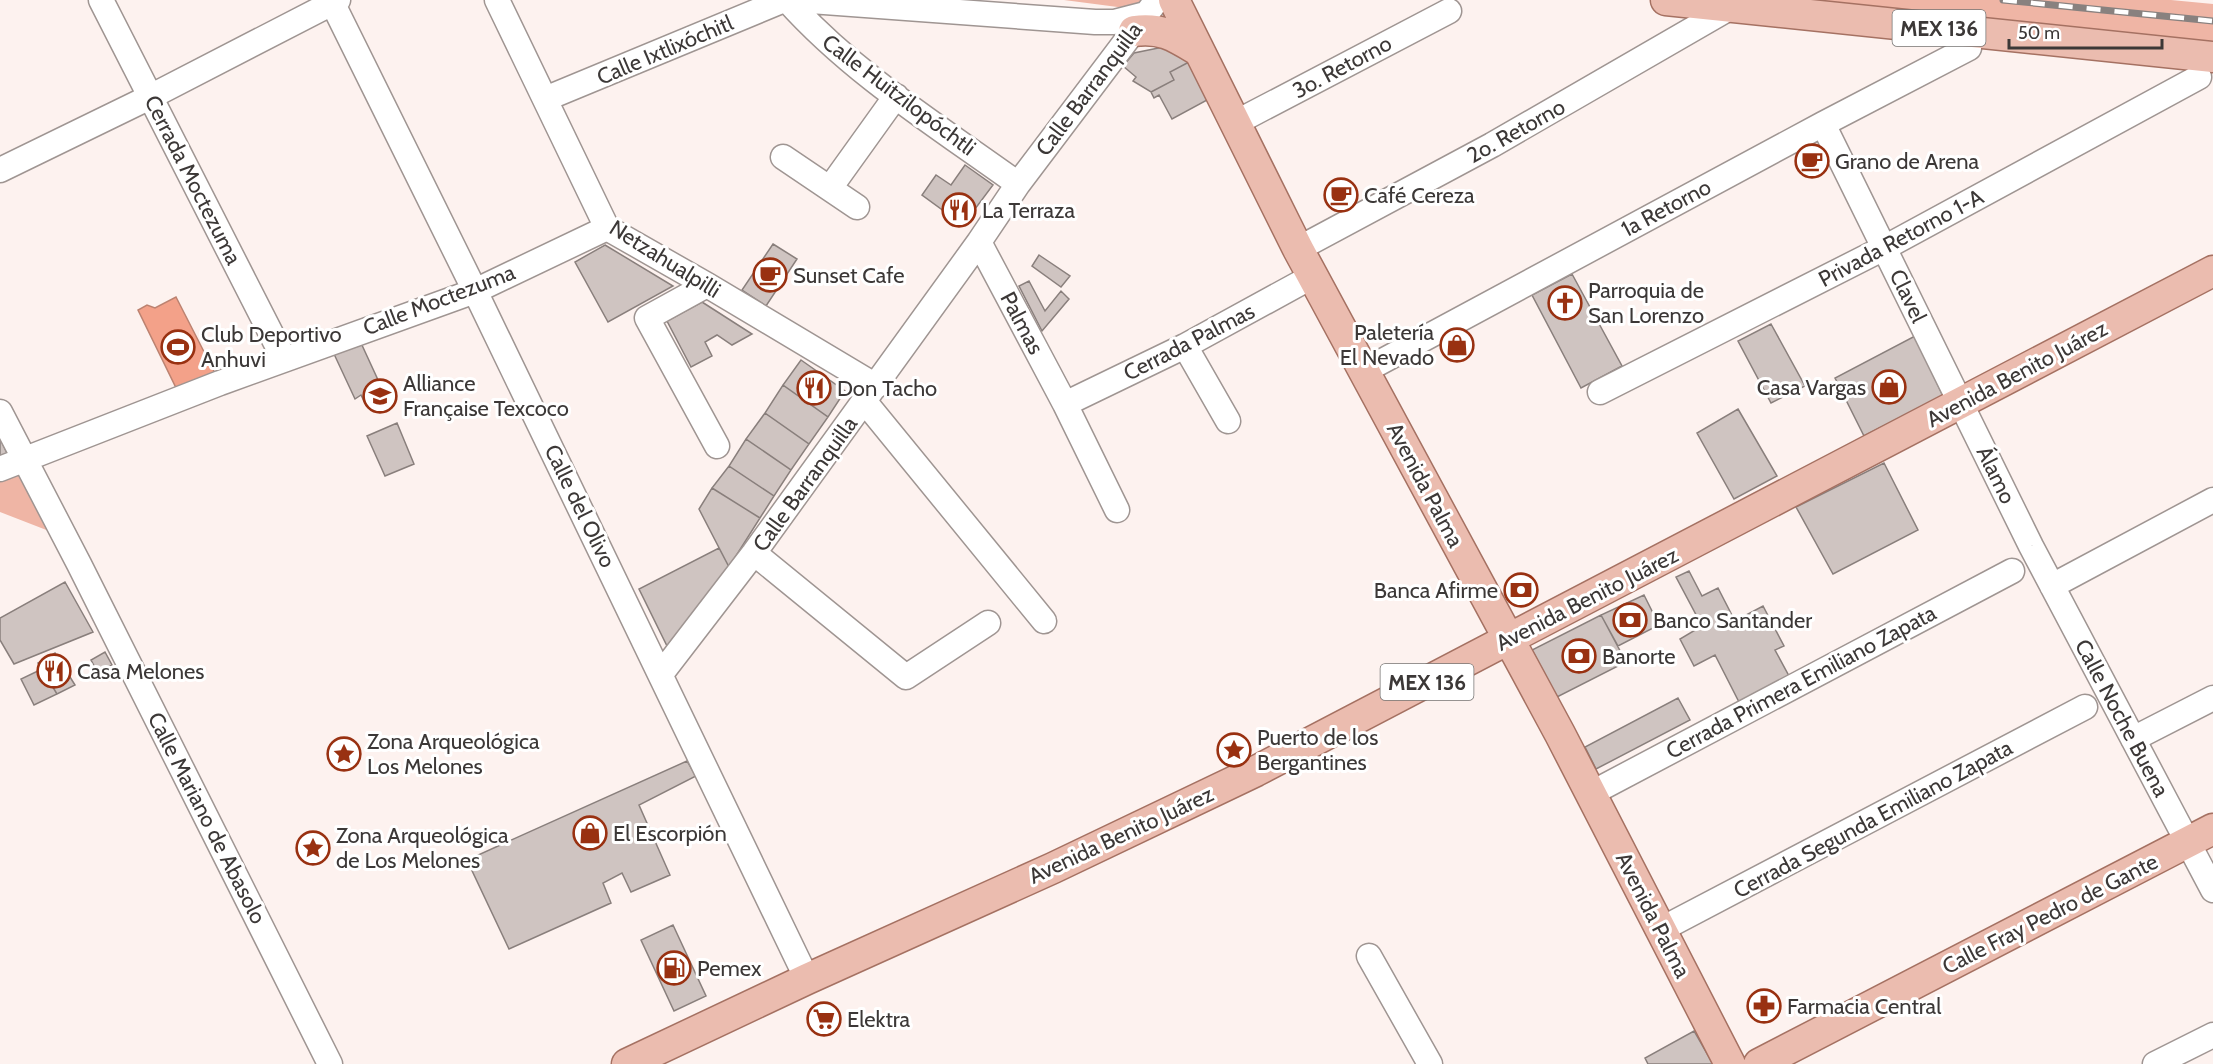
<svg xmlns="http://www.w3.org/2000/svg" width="2213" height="1064" font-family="Cabin,sans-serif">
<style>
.green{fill:#efb5a5}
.water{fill:#f3a189;stroke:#bc8270;stroke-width:1.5}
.building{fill:#cfc4c1;stroke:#897f7c;stroke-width:1.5}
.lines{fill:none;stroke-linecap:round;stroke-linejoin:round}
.minor-casing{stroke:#9f9592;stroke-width:27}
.major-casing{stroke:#a57162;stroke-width:33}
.minor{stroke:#fff;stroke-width:24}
.major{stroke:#ebbcaf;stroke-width:30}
.rail-casing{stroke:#88817f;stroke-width:7}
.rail{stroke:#fff;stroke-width:4.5;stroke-dasharray:14;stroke-linecap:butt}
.labels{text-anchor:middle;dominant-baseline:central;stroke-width:6;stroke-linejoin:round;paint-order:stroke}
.shield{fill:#fff;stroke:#767473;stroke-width:1.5}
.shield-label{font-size:21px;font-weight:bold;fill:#3c3837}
.street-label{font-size:22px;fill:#3c3837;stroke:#fff}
.poi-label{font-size:22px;fill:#3c3837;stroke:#fff;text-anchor:start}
</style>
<rect width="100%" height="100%" fill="#fdf2ef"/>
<path class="green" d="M1064,0h83l-14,9z
M1799,0h372l42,4v40l-277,-32z
M21,472l28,59 -49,-19v-32z"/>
<path class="water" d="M176,297l44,86 -39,15 -43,-88 9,-5 8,3z"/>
<path class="building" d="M1168,46l21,16 -19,10 4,8 -23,12 -18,-11 3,-4 -13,-11 11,-13z
M1189,62l20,37 -37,20 -13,-24 -5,3 -3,-6 23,-12 -4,-8z
M965,165l28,20 -30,40 -41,-30 14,-20 15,10z
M773,244l24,15 -31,47 -24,-16z
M605,245l68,41 -65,36 -33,-60z
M1039,255l31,21 -9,11 -29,-21z
M1572,274l50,92 -41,22 -49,-93z
M1029,281l16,30 16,-20 8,8 -27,32 -23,-45z
M702,302l50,32 -20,11 -15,-10 -12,7 7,14 -21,11 -24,-46z
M1771,324l34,62 -34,17 -33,-62z
M1915,336l28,60 -79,40 -29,-58z
M361,343l29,63 -12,6 -7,-13 -7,2 -3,-6 -6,4 -21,-45z
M801,360l44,31 -17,26 -45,-32z
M783,385l45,32 -19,27 -44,-31z
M1738,409l39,67 -43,23 -37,-66z
M765,413l44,31 -18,26 -45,-31z
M397,423l17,41 -29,12 -18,-40z
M0,437l9,21 -9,4z
M746,439l45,31 -17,26 -45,-30z
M1884,463l34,67 -85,44 -37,-67z
M729,466l45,30 -14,22 -48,-30z
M712,488l48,30 -31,49 -30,-58z
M719,548l10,19 -60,83 -30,-61z
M1689,571l13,25 16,-8 17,33 28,-15 21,40 -9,4 14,26 -50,26 -24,-47 -21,11 -14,-27 22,-13 -26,-49z
M1525,578l8,16 -15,8 -8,-16z
M65,582l28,50 -79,32 -14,-24v-22z
M1644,595l15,30 -41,21 -17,-31z
M1601,615l25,47 -69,35 -25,-47z
M105,652l7,13 -14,8 -7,-13z
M55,653l20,32 -18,9 -19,-31z
M42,669l15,25 -23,11 -13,-26z
M1678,698l12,22 -94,49 -11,-22z
M687,761l9,15 -57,29 31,70 -39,17 -9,-19 -19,10 8,20 -102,46 -42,-89z
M673,925l33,71 -32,15 -33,-71z
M1694,1031l19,33h-65l-3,-6z"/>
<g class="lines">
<g class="minor-casing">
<path id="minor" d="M101,0l183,359
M331,0l144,291 332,688
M497,0l110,228 100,57 169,101
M787,0c65,73 152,127 231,184
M797,0l298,22h19l31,-8
M545,99l239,-99
M1235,123l214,-112
M1823,124l208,422 182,344
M783,157l74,50
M0,170l150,-73 188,-97
M830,188l66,-92
M979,242l86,162 52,106
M1298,249l194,-104 239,-138
M707,285l-60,33 70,128
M1185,346l43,75
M1364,371l459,-247 146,-76
M1600,392l284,-144 315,-171
M865,402l179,219
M1065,404l120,-58 128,-70
M0,412l79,152 251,500
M0,469l220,-86 255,-92 132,-63
M754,553l152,124 82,-54
M2052,586l161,-86
M661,674l93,-121 225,-311 39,-58 139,-184
M2133,739l80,-41
M1590,794l422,-223
M1660,930l425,-223
M1369,956l61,108
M2155,1064l58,-29"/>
</g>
<g class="major-casing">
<path id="major" d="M1174,0l124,249 262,485 170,330
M1666,0l547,57
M1134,31c28,-4 42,6 65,20
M627,1064l180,-85 246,-111 203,-97 957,-500
M1759,1064l454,-235"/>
</g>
<use href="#minor" class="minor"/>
<use href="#major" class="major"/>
<g class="rail-casing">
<path id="rail" d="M2003,0l210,21"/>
</g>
<use href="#rail" class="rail"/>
</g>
<defs>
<g id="cafe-ring" transform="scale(1.725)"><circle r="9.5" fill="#fff" stroke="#993111" stroke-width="1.5"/><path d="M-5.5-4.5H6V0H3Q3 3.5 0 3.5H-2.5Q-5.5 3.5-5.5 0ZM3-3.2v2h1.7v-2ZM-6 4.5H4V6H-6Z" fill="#993111"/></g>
<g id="restaurant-ring" transform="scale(1.725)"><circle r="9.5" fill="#fff" stroke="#993111" stroke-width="1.5"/><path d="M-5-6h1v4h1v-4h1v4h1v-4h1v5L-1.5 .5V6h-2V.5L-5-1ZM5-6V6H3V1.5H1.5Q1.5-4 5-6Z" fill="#993111"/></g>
<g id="church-ring" transform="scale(1.725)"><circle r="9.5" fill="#fff" stroke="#993111" stroke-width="1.5"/><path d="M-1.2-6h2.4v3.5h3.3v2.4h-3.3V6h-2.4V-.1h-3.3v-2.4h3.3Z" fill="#993111"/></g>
<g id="shop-ring" transform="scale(1.725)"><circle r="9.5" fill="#fff" stroke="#993111" stroke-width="1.5"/><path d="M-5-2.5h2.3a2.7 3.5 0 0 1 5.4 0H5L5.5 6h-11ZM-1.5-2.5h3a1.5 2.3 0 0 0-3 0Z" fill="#993111"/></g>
<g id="stadium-ring" transform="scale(1.725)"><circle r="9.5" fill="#fff" stroke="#993111" stroke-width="1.5"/><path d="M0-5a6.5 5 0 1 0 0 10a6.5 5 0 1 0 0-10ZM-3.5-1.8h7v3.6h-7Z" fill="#993111"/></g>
<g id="school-ring" transform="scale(1.725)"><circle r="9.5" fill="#fff" stroke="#993111" stroke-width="1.5"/><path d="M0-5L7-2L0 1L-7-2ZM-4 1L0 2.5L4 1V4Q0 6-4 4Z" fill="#993111"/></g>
<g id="bank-ring" transform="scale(1.725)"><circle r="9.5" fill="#fff" stroke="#993111" stroke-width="1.5"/><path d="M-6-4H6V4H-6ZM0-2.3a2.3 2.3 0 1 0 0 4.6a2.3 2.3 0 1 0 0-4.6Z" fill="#993111"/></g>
<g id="sight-ring" transform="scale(1.725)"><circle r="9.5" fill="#fff" stroke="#993111" stroke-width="1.5"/><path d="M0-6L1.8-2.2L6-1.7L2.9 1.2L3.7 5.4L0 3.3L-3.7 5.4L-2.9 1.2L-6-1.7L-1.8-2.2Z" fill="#993111"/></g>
<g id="fuel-ring" transform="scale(1.725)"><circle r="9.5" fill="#fff" stroke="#993111" stroke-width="1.5"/><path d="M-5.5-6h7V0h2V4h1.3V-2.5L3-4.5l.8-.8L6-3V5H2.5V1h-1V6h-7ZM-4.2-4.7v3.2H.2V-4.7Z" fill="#993111"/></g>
<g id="pharmacy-ring" transform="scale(1.725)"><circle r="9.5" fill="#fff" stroke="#993111" stroke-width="1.5"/><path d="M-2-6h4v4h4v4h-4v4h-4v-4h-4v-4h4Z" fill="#993111"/></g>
<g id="supermarket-ring" transform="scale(1.725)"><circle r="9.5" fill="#fff" stroke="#993111" stroke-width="1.5"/><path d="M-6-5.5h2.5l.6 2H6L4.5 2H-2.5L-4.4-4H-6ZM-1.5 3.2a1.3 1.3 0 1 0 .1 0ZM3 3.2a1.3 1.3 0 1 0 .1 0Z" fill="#993111"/></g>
</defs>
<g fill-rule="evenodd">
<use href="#cafe-ring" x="1812" y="161"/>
<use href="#cafe-ring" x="1341" y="195"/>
<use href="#restaurant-ring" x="959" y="210"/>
<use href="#cafe-ring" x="770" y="275"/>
<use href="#church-ring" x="1565" y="303"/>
<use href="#shop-ring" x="1457" y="345"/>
<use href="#stadium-ring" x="178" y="347"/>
<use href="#shop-ring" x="1889" y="387"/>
<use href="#restaurant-ring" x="814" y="388"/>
<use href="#school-ring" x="380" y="396"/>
<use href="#bank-ring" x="1521" y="590"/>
<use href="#bank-ring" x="1630" y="620"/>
<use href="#bank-ring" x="1579" y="656"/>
<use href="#restaurant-ring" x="54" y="671"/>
<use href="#sight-ring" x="1234" y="750"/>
<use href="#sight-ring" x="344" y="754"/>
<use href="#shop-ring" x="590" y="833"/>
<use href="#sight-ring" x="313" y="848"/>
<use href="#fuel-ring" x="674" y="968"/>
<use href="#pharmacy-ring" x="1764" y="1006"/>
<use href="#supermarket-ring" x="824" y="1019"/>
</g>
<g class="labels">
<g class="shield">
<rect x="1892.5" y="10" width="93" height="36" rx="4.5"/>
<rect x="1380.5" y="664" width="93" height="36" rx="4.5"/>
</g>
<g class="shield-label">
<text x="1939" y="28">MEX 136</text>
<text x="1427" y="682">MEX 136</text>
</g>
<g class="street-label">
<text transform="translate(665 50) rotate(-23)">Calle Ixtlixóchitl</text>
<text transform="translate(1342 67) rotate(-28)">3o. Retorno</text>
<text transform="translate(1089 89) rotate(-53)">Calle Barranquilla</text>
<text transform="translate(899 95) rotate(37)">Calle Huitzilopóchtli</text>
<text transform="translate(1516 131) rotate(-29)">2o. Retorno</text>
<text transform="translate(193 180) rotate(63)">Cerrada Moctezuma</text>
<text transform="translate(1666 208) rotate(-28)">1a Retorno</text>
<text transform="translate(1901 238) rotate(-28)">Privada Retorno 1-A</text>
<text transform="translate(665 259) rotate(32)">Netzahualpilli</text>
<text transform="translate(1908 296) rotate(64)">Clavel</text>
<text transform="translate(439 300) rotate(-21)">Calle Moctezuma</text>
<text transform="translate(1022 323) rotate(62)">Palmas</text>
<text transform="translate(1189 342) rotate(-27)">Cerrada Palmas</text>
<text transform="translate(2017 374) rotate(-28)">Avenida Benito Juárez</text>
<text transform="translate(1996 475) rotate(64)">Álamo</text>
<text transform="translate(805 484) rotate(-54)">Calle Barranquilla</text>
<text transform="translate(1425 485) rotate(62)">Avenida Palma</text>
<text transform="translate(580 506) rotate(64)">Calle del Olivo</text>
<text transform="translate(1587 599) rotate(-27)">Avenida Benito Juárez</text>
<text transform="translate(1801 682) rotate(-28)">Cerrada Primera Emiliano Zapata</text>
<text transform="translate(2122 718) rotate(62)">Calle Noche Buena</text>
<text transform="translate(207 818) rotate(63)">Calle Mariano de Abasolo</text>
<text transform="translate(1873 819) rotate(-28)">Cerrada Segunda Emiliano Zapata</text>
<text transform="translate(1121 835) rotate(-25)">Avenida Benito Juárez</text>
<text transform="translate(2050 914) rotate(-27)">Calle Fray Pedro de Gante</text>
<text transform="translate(1653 915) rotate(63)">Avenida Palma</text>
</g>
<g class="poi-label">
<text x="1835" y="161">Grano de Arena</text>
<text x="1364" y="195">Café Cereza</text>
<text x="982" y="210">La Terraza</text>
<text x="793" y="275">Sunset Cafe</text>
<text x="1588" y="290">Parroquia de<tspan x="1588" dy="25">San Lorenzo</tspan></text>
<text x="1434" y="332" text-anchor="end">Paletería<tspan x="1434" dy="25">El Nevado</tspan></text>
<text x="201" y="334">Club Deportivo<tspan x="201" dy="25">Anhuvi</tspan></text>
<text x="403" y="383">Alliance<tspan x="403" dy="25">Française Texcoco</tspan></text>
<text x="1866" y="387" text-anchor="end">Casa Vargas</text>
<text x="837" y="388">Don Tacho</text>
<text x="1498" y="590" text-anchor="end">Banca Afirme</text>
<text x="1653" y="620">Banco Santander</text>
<text x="1602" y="656">Banorte</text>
<text x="77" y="671">Casa Melones</text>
<text x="1257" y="737">Puerto de los<tspan x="1257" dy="25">Bergantines</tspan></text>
<text x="367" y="741">Zona Arqueológica<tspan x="367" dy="25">Los Melones</tspan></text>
<text x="613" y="833">El Escorpión</text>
<text x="336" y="835">Zona Arqueológica<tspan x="336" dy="25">de Los Melones</tspan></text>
<text x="697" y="968">Pemex</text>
<text x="1787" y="1006">Farmacia Central</text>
<text x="847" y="1019">Elektra</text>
</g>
</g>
<path d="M2009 39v9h153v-9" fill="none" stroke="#3c3837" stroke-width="3"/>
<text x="2018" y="39" font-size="18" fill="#3c3837" stroke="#ffffff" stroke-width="4.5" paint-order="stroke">50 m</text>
</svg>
